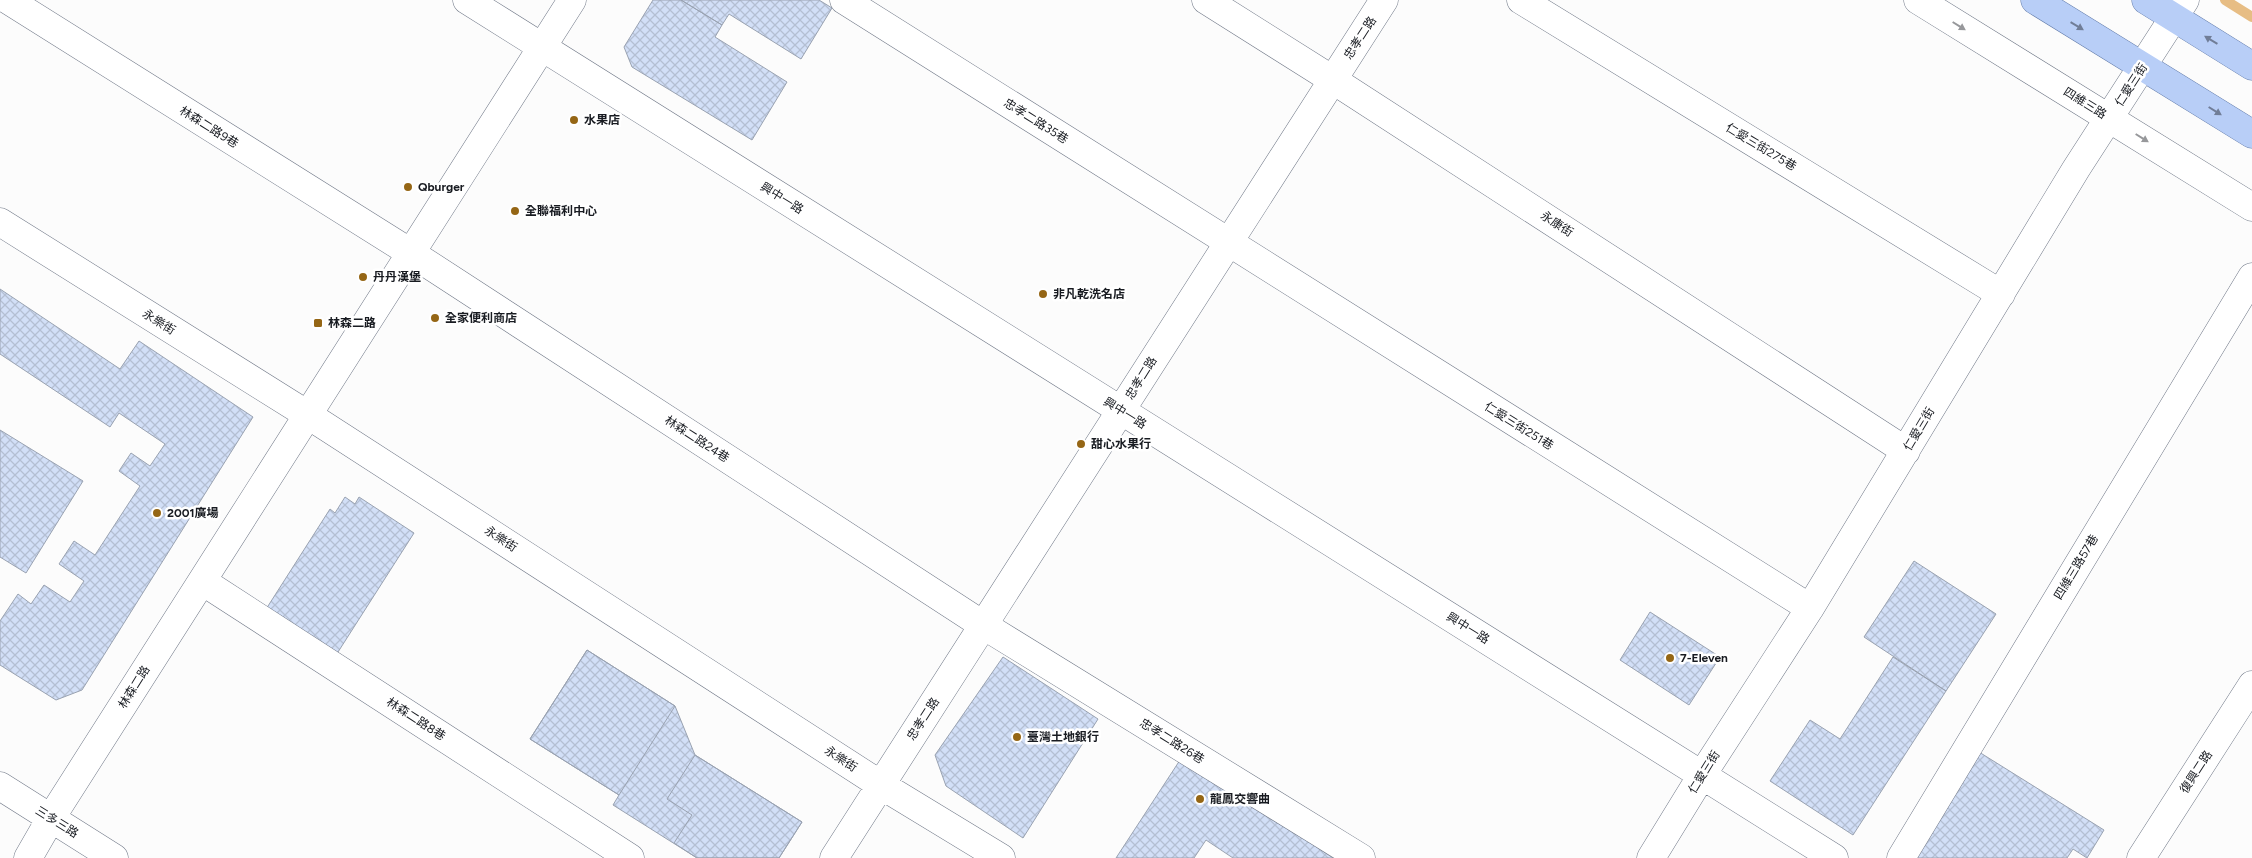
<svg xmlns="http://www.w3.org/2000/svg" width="2252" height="858" font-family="Figtree,'Noto Sans TC',sans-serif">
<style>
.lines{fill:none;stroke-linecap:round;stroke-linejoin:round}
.stream{stroke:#e7bd84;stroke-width:10}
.building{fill:url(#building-cross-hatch);stroke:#99a2b1}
.minor-casing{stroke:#717988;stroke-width:29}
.major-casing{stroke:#617aa8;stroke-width:29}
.minor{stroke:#fff;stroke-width:28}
.major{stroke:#b8cef7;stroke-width:28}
.oneway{fill:#97989b}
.oneway2{fill:#707d97}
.poi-dot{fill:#956615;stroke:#fff;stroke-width:2}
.labels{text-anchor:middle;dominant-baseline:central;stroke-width:5;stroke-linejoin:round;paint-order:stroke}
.street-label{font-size:12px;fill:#181b21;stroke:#fff}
.poi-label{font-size:12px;font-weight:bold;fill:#181b21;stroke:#fff;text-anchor:start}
</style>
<defs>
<pattern id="building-cross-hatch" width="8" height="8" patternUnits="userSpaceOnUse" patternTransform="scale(1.25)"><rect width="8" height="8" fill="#d2dff7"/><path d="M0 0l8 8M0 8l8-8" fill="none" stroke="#b4bfd3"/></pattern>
</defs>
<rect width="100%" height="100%" fill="#fcfcfc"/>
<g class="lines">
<path class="stream" d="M2225,0l27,17"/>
</g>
<path class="building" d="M653,0h28l41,25 -7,12 72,45 -35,58 -120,-73 -8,-20z
M681,0h138l13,8 -31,51 -72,-45 -7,11z
M0,289l120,80 19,-28 114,76 -171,273 -26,10 -56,-35v-44l18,-27 13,10 13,-19 26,17 14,-21 -25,-17 15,-23 21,14 45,-69 -21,-15 12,-18 19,13 15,-22 -46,-31 -9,14 -110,-73z
M0,430l83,51 -57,92 -26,-16z
M345,497l10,7 4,-7 55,36 -83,130 -70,-46 69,-108 5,4z
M1914,561l82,53 -50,77 -82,-54z
M1650,612l70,45 -31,48 -69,-45z
M587,650l88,56 -56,89 -89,-56z
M587,650l88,56 20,49 107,67 -23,36h-82l-84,-53 6,-10 -89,-56z
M1003,657l95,62 -75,119 -77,-52 -11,-31z
M1893,657l53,34 -93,144 -83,-54 40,-61 30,19z
M1979,752l125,78 -17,28 -14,-9 -6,9h-154z
M695,755l107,67 -23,36h-82l-23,-15 18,-28 -25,-16z
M1182,757l151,101h-100l-27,-18 -12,18h-78z"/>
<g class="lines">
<g class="minor-casing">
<path id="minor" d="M8,0l403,253 572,372 378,233
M467,0l1367,858
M844,0l966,608
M1206,0l127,80 573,371
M1521,0l480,294
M1918,0l334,207
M0,222l308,193 573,370 120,73
M202,581l428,277
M0,786l114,72
M28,858l23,-40 521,-818
M834,858l550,-858
M1651,858l51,-83 108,-167 266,-439 109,-169
M1901,858l351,-581
M2141,858l111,-173"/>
</g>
<g class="major-casing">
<path id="major" d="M2035,0l217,134
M2146,0l106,66"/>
</g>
<use href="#minor" class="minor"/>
<use href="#major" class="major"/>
</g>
<defs><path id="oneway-solid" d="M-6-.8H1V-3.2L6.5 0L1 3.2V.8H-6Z" transform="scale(1.25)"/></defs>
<g class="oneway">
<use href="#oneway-solid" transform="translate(1959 26) rotate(32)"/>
<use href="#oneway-solid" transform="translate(2142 138) rotate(32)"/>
</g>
<g class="oneway2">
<use href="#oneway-solid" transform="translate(2077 26) rotate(31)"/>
<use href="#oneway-solid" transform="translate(2211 40) rotate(-149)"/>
<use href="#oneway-solid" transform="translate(2215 111) rotate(32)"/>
</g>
<g class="poi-dot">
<circle cx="574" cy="120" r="5"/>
<circle cx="408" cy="187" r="5"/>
<circle cx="515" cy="211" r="5"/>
<circle cx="363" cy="277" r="5"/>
<circle cx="1043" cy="294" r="5"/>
<circle cx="435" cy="318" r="5"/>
<rect x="313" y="318" width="10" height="10" rx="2.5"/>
<circle cx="1081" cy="444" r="5"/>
<circle cx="157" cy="513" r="5"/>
<circle cx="1670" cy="658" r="5"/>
<circle cx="1017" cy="737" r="5"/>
<circle cx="1200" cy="799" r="5"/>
</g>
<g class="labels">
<g class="street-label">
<text transform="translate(1360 38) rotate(-57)">忠孝二路</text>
<text transform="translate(2131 85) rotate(-57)">仁愛三街</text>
<text transform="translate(2085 103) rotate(32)">四維三路</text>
<text transform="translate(1036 121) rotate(32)">忠孝二路35巷</text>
<text transform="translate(209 127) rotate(32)">林森二路9巷</text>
<text transform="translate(1761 147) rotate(31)">仁愛三街275巷</text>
<text transform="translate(782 198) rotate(32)">興中一路</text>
<text transform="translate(1557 224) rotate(33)">永康街</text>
<text transform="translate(159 322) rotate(32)">永樂街</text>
<text transform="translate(1141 378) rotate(-58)">忠孝二路</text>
<text transform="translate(1125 413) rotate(32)">興中一路</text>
<text transform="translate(1519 426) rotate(32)">仁愛三街251巷</text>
<text transform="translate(1919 429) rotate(-59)">仁愛三街</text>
<text transform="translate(697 439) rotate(33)">林森二路24巷</text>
<text transform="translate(501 539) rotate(33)">永樂街</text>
<text transform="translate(2076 567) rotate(-59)">四維三路57巷</text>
<text transform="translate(1468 628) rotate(32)">興中一路</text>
<text transform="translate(134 687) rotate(-58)">林森二路</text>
<text transform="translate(416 719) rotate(33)">林森二路8巷</text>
<text transform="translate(923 719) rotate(-57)">忠孝二路</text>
<text transform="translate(1172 741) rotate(32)">忠孝二路26巷</text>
<text transform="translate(841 759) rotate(33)">永樂街</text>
<text transform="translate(1704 772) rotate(-58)">仁愛三街</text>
<text transform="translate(2196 772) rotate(-57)">復興二路</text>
<text transform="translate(57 822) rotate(32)">三多三路</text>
</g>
<g class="poi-label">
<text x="584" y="120">水果店</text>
<text x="418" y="187">Qburger</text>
<text x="525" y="211">全聯福利中心</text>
<text x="373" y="277">丹丹漢堡</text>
<text x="1053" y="294">非凡乾洗名店</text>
<text x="445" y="318">全家便利商店</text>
<text x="328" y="323">林森二路</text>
<text x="1091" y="444">甜心水果行</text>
<text x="167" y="513">2001廣場</text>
<text x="1680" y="658">7-Eleven</text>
<text x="1027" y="737">臺灣土地銀行</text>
<text x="1210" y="799">龍鳳交響曲</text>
</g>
</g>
</svg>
